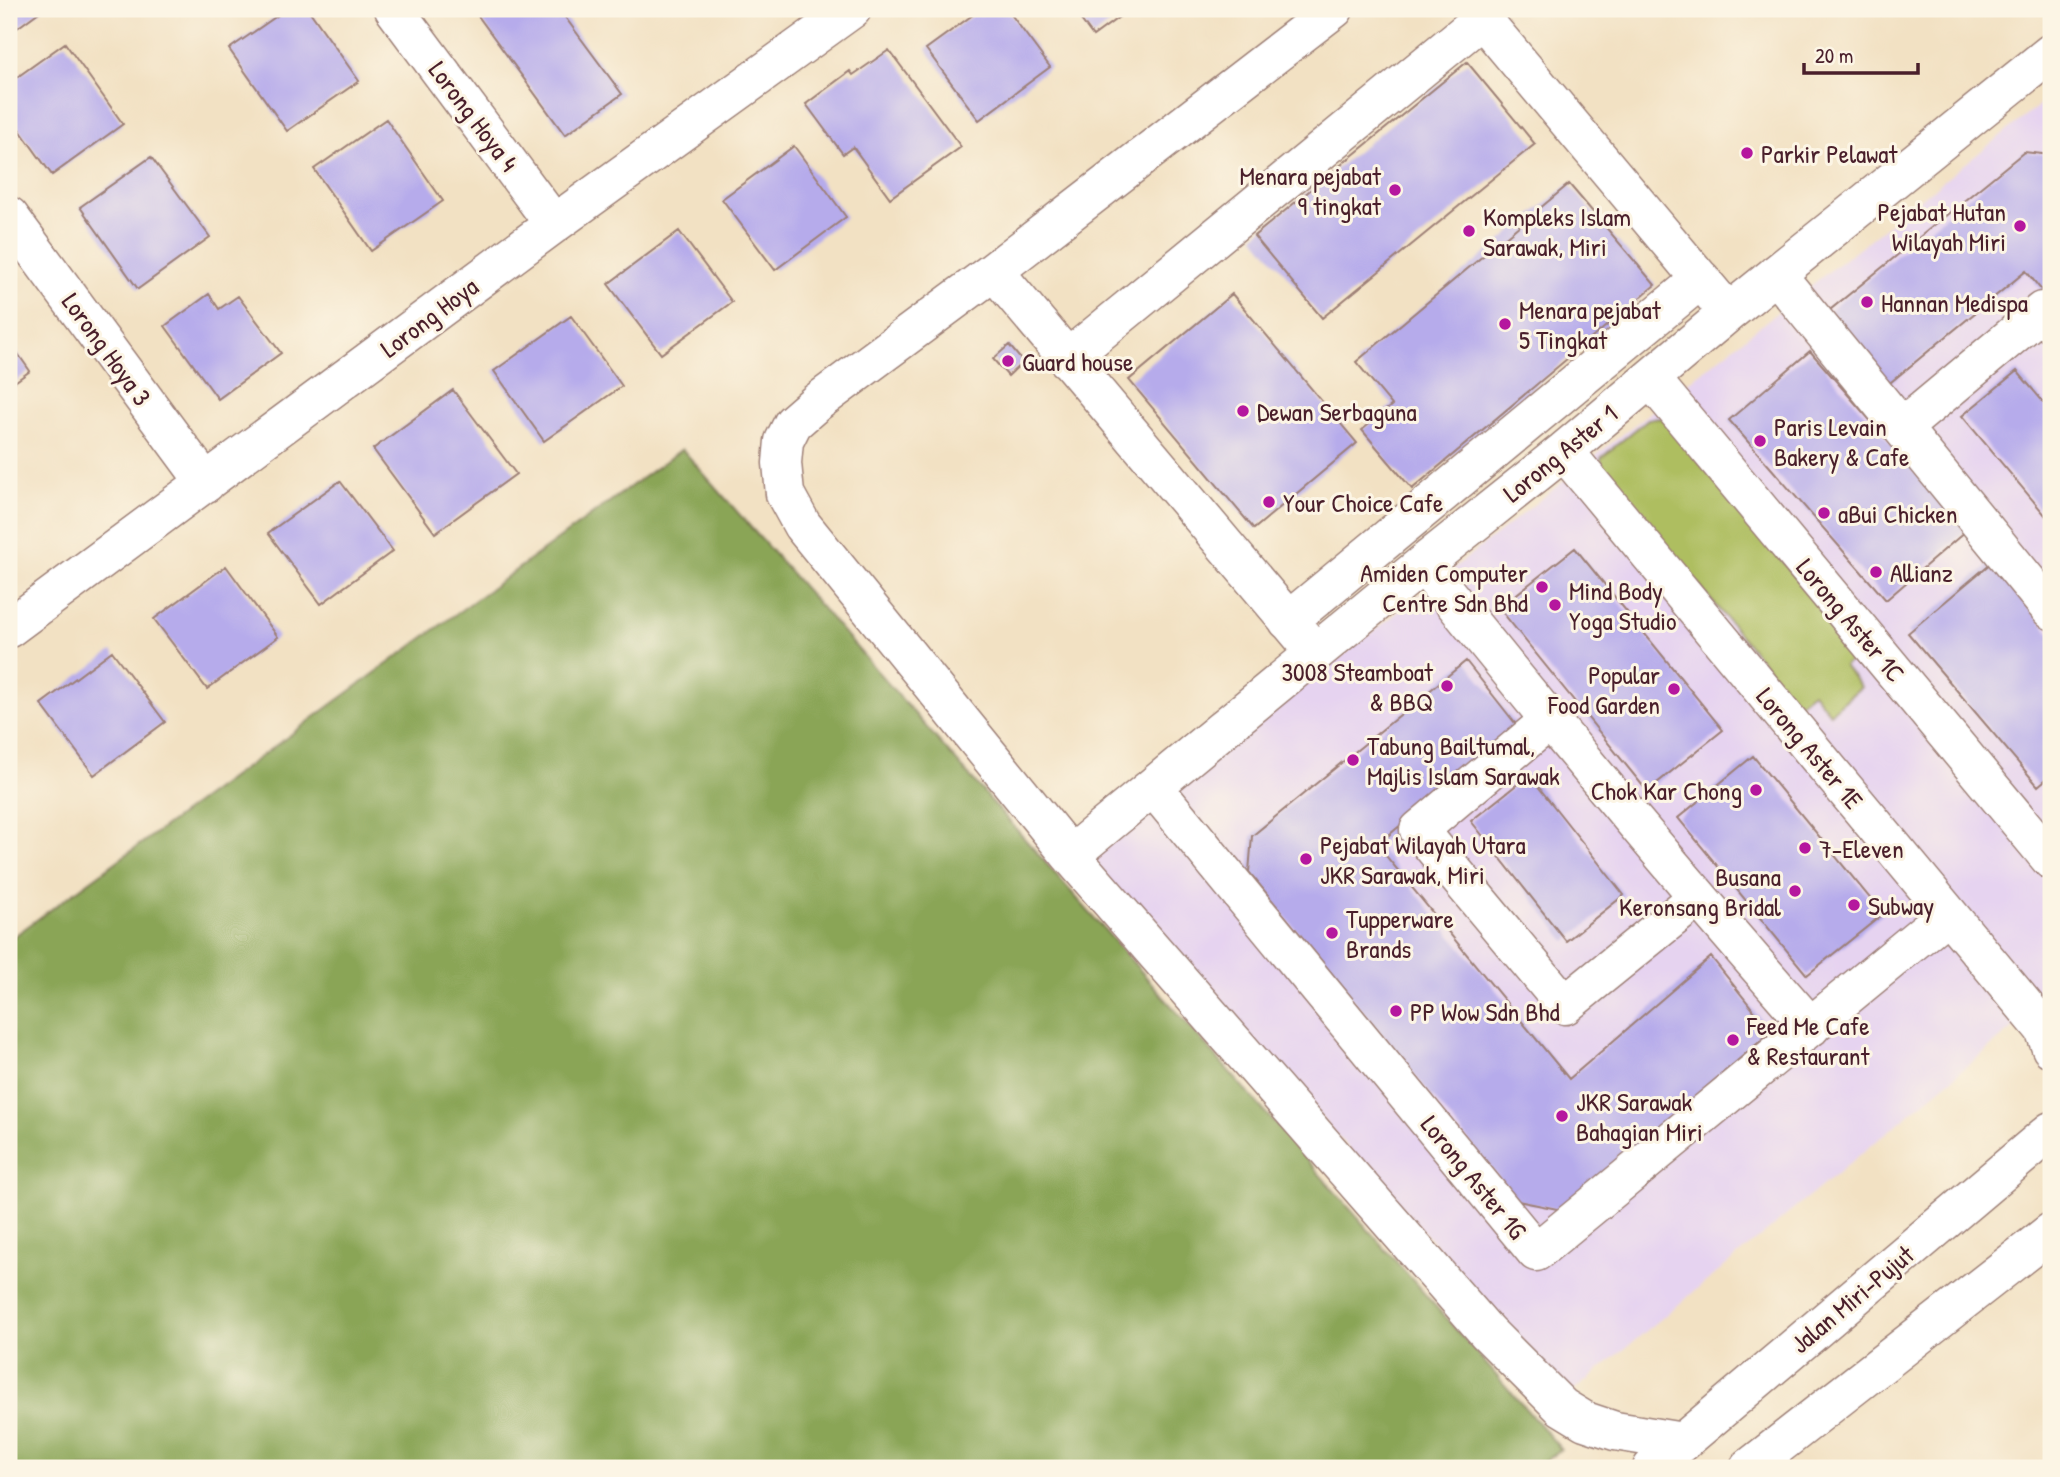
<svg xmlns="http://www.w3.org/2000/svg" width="2060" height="1477" font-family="'Patrick Hand',sans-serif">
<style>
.built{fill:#e6d3f0}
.green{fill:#aebe61;stroke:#7c6e46;stroke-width:2}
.forest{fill:#8aa557;stroke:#6a6241;stroke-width:2}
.building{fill:#b6abeb}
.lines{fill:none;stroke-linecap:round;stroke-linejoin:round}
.minor-casing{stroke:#9e8077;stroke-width:41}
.highway-casing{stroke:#9e8077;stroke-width:41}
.minor{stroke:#fff;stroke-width:38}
.highway{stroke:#fff;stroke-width:38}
.poi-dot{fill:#b5179e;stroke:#fcf5e5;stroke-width:2.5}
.labels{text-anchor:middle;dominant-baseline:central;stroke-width:6;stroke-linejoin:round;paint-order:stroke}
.street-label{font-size:26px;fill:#4a1f2b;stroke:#fcf5e5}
.poi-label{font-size:26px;fill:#4a1f2b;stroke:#fcf5e5;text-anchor:start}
</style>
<rect width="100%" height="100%" fill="#fcf5e5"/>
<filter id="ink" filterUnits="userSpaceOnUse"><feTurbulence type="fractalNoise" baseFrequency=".0143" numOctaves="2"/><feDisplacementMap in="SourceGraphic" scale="14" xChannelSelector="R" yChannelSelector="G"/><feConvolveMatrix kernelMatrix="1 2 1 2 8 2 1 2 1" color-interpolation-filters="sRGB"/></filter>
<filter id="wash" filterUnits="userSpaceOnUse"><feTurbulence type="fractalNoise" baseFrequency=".00686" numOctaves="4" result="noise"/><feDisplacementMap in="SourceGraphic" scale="28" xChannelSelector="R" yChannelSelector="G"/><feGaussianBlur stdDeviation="1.57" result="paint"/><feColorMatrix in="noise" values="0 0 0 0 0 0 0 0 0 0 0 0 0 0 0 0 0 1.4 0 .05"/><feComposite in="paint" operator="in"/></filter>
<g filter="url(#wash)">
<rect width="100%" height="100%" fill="#f2e1c3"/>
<path class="built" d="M2051,96v901l-481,397 -483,-536z"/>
<path class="green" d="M1663,418l196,235 -15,13 17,21 -31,26 -17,-21 -15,12 -196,-234 -1,-12 47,-39z"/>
<path class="forest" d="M682,449l879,1000 -25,19h-1527v-528z"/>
<g id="blocks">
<path class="building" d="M9,9h34l-34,25z
M287,9h21l51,72 -72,50 -58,-82z
M473,9h86l63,85 -57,41z
M981,9h26l43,58 -71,53 -53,-71z
M1073,9h57l-37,27z
M65,43l58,81 -71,51 -43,-60v-32z
M889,50l72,97 -71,51 -37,-51 -10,7 -37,-50 44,-33 3,4z
M1467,62l68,82 -213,174 -68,-82z
M386,119l57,82 -72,50 -57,-82z
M794,146l52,71 -71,53 -53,-71z
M2024,152l27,3v147l-25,-31 -140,115 -61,-72z
M151,157l59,80 -72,52 -58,-82z
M1569,184l86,101 -243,204 -50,-59 30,-25 -36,-43z
M679,231l53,71 -71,52 -53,-70z
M209,294l10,15 19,-13 43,57 -63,46 -53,-73z
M1232,294l125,149 -103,86 -125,-149z
M571,316l51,70 -78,55 -50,-70z
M9,341l21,30 -21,15z
M1009,345l14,17 -15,14 -15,-17z
M1810,351l156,180 -80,69 -157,-180z
M2017,371l34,40v111l-89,-106z
M453,390l63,84 -81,59 -62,-84z
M340,481l53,70 -72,53 -53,-71z
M1575,548l148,182 -76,61 -148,-183z
M1991,563l60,71v141l-13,11 -130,-153z
M226,566l52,71 -71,52 -53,-70z
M112,651l53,71 -71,53 -53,-71z
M1466,661l52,66 -141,118 192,234 142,-122 60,75 -209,178 -44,-9 -269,-329 3,-36z
M1753,756l130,158 -76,61 -129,-157z
M1529,775l95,120 -58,46 -95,-120z"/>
</g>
</g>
<g filter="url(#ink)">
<use href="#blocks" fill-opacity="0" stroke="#9e8077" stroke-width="2"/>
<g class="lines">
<g class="minor-casing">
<path id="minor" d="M394,9l160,215
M1334,9l-340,262 -178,132 -23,20 -9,18 -2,22 3,31 17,31 268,330 417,477 75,75 23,14 30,10 68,11
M1474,9l243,290
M9,216l197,267
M994,271l310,368
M1776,274l275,336
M1067,359l415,-340
M1651,379l400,481
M1903,427l139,-116 9,12
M1564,451l480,578 7,19
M1423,564c126,157 255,312 388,463
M1288,621l413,-342
M9,628l545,-404 298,-215
M1549,721l-130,109 146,175 132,-107
M1154,788l382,464 411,-338
M1070,855l353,-291 141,-113 164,-138 323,-260"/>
</g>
<g class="highway-casing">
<path id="highway" d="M1652,1468l399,-337
M1749,1468l302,-236"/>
</g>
<use href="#minor" class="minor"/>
<use href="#highway" class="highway"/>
</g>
</g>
<g class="poi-dot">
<circle cx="1747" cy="153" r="7"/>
<circle cx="1395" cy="190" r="7"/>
<circle cx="2020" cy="226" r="7"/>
<circle cx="1469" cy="231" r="7"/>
<circle cx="1867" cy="302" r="7"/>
<circle cx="1505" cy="324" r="7"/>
<circle cx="1008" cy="361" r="7"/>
<circle cx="1243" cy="411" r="7"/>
<circle cx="1760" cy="441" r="7"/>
<circle cx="1269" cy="502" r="7"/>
<circle cx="1824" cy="513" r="7"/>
<circle cx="1876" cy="572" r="7"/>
<circle cx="1542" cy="587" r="7"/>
<circle cx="1555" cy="605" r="7"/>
<circle cx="1447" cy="686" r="7"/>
<circle cx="1674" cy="689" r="7"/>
<circle cx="1353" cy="760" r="7"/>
<circle cx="1756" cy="790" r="7"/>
<circle cx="1805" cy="848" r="7"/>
<circle cx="1306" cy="859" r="7"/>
<circle cx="1795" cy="891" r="7"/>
<circle cx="1854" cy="905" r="7"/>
<circle cx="1332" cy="933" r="7"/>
<circle cx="1396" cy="1011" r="7"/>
<circle cx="1733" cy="1040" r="7"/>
<circle cx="1562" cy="1116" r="7"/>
</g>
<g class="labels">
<g class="street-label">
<text transform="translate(474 116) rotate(53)">Lorong Hoya 4</text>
<text transform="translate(429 317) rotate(-37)">Lorong Hoya</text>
<text transform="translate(107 349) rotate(54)">Lorong Hoya 3</text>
<text transform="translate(1560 453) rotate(-39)">Lorong Aster 1</text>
<text transform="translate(1851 620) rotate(50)">Lorong Aster 1C</text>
<text transform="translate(1810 748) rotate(50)">Lorong Aster 1E</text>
<text transform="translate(1474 1177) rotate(51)">Lorong Aster 1G</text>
<text transform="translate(1852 1299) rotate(-40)">Jalan Miri-Pujut</text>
</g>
<g class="poi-label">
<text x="1761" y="153">Parkir Pelawat</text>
<text x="1381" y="175" text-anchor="end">Menara pejabat<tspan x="1381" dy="30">9 tingkat</tspan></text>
<text x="2006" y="211" text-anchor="end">Pejabat Hutan<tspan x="2006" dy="30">Wilayah Miri</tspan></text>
<text x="1483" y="216">Kompleks Islam<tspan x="1483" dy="30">Sarawak, Miri</tspan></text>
<text x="1881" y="302">Hannan Medispa</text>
<text x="1519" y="309">Menara pejabat<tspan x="1519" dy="30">5 Tingkat</tspan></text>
<text x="1022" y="361">Guard house</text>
<text x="1257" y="411">Dewan Serbaguna</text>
<text x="1774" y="426">Paris Levain<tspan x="1774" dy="30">Bakery &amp; Cafe</tspan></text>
<text x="1283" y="502">Your Choice Cafe</text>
<text x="1838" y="513">aBui Chicken</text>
<text x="1528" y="572" text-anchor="end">Amiden Computer<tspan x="1528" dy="30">Centre Sdn Bhd</tspan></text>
<text x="1890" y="572">Allianz</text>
<text x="1569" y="590">Mind Body<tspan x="1569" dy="30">Yoga Studio</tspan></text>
<text x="1433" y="671" text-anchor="end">3008 Steamboat<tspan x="1433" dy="30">&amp; BBQ</tspan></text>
<text x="1660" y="674" text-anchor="end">Popular<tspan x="1660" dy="30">Food Garden</tspan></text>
<text x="1367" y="745">Tabung Bailtumal,<tspan x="1367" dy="30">Majlis Islam Sarawak</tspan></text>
<text x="1742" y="790" text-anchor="end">Chok Kar Chong</text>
<text x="1320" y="844">Pejabat Wilayah Utara<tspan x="1320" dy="30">JKR Sarawak, Miri</tspan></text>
<text x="1819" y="848">7-Eleven</text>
<text x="1781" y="876" text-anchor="end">Busana<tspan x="1781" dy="30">Keronsang Bridal</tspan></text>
<text x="1868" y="905">Subway</text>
<text x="1346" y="918">Tupperware<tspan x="1346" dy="30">Brands</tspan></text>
<text x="1410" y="1011">PP Wow Sdn Bhd</text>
<text x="1747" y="1025">Feed Me Cafe<tspan x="1747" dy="30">&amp; Restaurant</tspan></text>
<text x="1576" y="1101">JKR Sarawak<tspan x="1576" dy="30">Bahagian Miri</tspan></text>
</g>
</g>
<rect width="2060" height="1477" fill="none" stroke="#fcf5e5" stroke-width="35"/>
<path d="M1804 63v10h114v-10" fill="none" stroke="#4a1f2b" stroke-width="3.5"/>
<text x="1815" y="63" font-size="21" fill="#4a1f2b" stroke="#fcf5e5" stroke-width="5" paint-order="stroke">20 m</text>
</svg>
